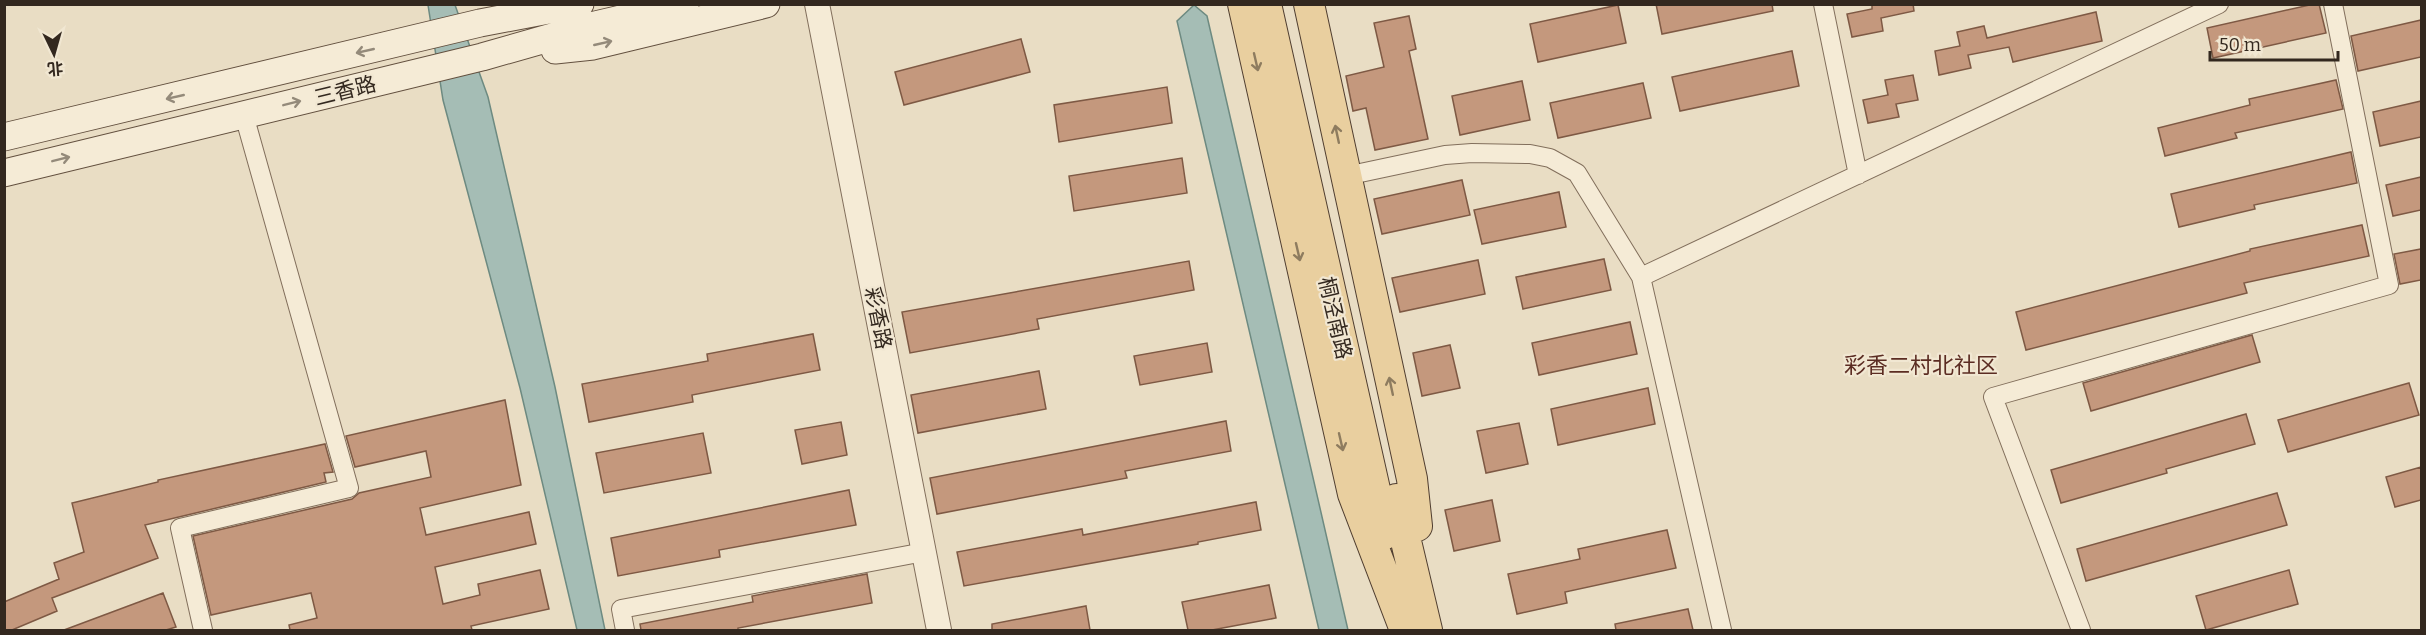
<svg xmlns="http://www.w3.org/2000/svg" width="2426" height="635" font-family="Bitter,'Noto Sans SC',serif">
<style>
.water{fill:#a5bdb5;stroke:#6d8a81;stroke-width:1.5}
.building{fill:#c4987d;stroke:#7e5944;stroke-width:1.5}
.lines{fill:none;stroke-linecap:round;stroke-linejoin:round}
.minor-casing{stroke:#826f5c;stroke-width:20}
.tertiary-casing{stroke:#826f5c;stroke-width:26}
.secondary-casing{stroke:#63503f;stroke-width:29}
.primary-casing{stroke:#503e30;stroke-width:32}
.minor{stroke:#f5ebd6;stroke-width:18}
.tertiary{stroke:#f5ebd6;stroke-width:24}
.secondary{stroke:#f5ebd6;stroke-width:27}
.primary{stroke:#e9cf9f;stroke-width:30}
.oneway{stroke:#948a7a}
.oneway2{stroke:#8e7c5f}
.labels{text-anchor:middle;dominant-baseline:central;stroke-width:4.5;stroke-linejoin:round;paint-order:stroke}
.street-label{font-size:21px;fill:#33281f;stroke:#f1e7d2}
.neighbourhood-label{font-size:22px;fill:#5b2c22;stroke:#f1e7d2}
</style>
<rect width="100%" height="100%" fill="#e9ddc4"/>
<path class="water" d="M428,5h27l33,92 67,290 50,243h-28l-57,-242 -77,-288z
M1194,5l13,11 141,614h-29l-142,-609z"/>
<path class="building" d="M1656,4h116l1,7 -111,23z
M1872,4h41l1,7 -33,7 2,13 -31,6 -5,-23 25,-5z
M2314,4h5l7,29 -113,25 -6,-30z
M1618,5l8,38 -88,19 -8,-38z
M2096,12l6,29 -89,21 -4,-15 -41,8 3,13 -32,7 -4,-24 25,-5 -3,-14 27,-6 3,12z
M1409,16l7,33 -7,2 19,88 -53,11 -9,-42 -13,3 -7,-35 38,-9 -10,-44z
M2421,20v37l-63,14 -7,-35z
M1021,39l9,33 -126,33 -9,-33z
M1792,51l7,35 -119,25 -8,-34z
M1913,75l5,25 -22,4 3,13 -31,6 -5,-23 25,-5 -3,-15z
M2336,80l7,29 -108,24 2,5 -72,18 -7,-28 92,-23 -1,-6z
M1522,81l8,39 -70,15 -8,-39z
M1643,83l8,35 -93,20 -8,-35z
M1167,87l5,36 -113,19 -5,-37z
M2421,101v36l-41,9 -7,-34z
M2351,152l6,31 -103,22 1,4 -76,18 -8,-33z
M1182,158l5,35 -113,18 -5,-35z
M2421,177v33l-28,6 -7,-31z
M1462,180l8,35 -88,19 -8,-35z
M1559,192l7,35 -84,17 -8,-34z
M2362,225l7,31 -125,27 3,10 -221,57 -10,-38 234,-61v-2z
M2421,249v31l-21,4 -6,-30z
M1604,259l7,31 -88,19 -7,-32z
M1478,260l7,34 -85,18 -8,-34z
M1189,261l5,29 -157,29 2,10 -129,24 -8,-41z
M1630,322l7,32 -98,21 -7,-32z
M813,334l7,36 -128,25 1,7 -104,20 -7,-38 126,-23 -1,-7z
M2252,335l8,27 -169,49 -8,-28z
M1207,343l5,29 -72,13 -6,-29z
M1450,345l10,43 -38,8 -9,-43z
M1039,371l7,38 -128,24 -7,-38z
M2409,383l10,32 -131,37 -10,-32z
M1648,388l7,36 -97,21 -7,-36z
M505,400l16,85 -101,23 6,27 103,-23 7,32 -101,23 8,37 37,-9 -2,-11 62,-14 9,39 -78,17 1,4h-182l-1,-5 28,-7 -6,-25 -100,22 -18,-79 159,-37 7,-6 72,-16 -5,-26 -71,16 -9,-31z
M2246,414l9,30 -89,25 1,4 -106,30 -10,-33z
M1226,421l5,30 -106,20 2,7 -190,36 -7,-36z
M841,422l6,33 -45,9 -7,-34z
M1519,423l9,41 -42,9 -9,-42z
M703,433l8,40 -107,20 -8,-40z
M325,444l8,28 -9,1 2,9 -181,43 13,33 -106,40 5,13 -45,19h-8v-28l55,-23 -5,-16 30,-11 -12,-49 86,-21v-2z
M2421,467v33l-26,7 -9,-30z
M849,490l7,35 -137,25 1,7 -102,19 -7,-38z
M2277,493l10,32 -201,56 -9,-32z
M1492,500l8,41 -46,10 -9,-41z
M1256,502l5,28 -63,12v2l-234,42 -7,-34 125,-23 1,6z
M1667,530l9,38 -111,24 2,11 -50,11 -9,-40 72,-15 -2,-10z
M2289,570l9,34 -92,26 -10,-34z
M867,574l5,29 -134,25v2h-97l-1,-6 113,-22 -1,-6z
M1269,585l7,33 -64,12h-24l-6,-28z
M163,593l13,34 -10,3h-102z
M1086,606l4,24h-98v-6z
M1688,609l5,21h-77l-1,-6z"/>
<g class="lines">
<g class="minor-casing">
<path id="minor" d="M1823,4l35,171
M1346,176l99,-21 27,-2 58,1 20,4 27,15 64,104 81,353
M1641,277l578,-273
M203,630l-23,-102 169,-40 -105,-373
M625,630l-4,-21 303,-57
M2081,630l-88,-233 396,-112 -56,-281"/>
</g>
<g class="tertiary-casing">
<path id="tertiary" d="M817,4l122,626"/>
</g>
<g class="secondary-casing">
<path id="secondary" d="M555,50l38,-4 173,-42
M4,137l476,-114 100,-19
M4,173l478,-116 109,-31 94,-22"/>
</g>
<g class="primary-casing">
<path id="primary" d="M1243,4l110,490 52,136
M1266,4l119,530
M1309,4l103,475 5,47
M1396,499l31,131"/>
</g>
<use href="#minor" class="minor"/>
<use href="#tertiary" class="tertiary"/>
<use href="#secondary" class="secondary"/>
<use href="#primary" class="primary"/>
</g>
<defs><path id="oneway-shaft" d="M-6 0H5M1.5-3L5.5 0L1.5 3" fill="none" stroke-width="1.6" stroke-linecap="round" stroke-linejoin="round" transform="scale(1.5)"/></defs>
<g class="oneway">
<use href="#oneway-shaft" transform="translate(603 43) rotate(-13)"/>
<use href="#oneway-shaft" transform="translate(365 51) rotate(167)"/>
<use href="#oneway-shaft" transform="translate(175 97) rotate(167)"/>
<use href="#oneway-shaft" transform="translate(292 103) rotate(-14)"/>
<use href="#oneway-shaft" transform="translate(61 159) rotate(-14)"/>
</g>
<g class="oneway2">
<use href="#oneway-shaft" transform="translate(1256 62) rotate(77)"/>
<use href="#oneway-shaft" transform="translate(1337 134) rotate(-102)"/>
<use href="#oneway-shaft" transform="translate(1298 252) rotate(77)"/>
<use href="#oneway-shaft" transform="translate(1391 386) rotate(-102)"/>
<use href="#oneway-shaft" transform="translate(1341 442) rotate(77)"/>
</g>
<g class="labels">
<g class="street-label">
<text transform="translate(345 91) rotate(-14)">三香路</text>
<text transform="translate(878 318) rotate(79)">彩香路</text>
<text transform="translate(1335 318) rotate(77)">桐泾南路</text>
</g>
<g class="neighbourhood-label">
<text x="1921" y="365">彩香二村北社区</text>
</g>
</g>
<rect width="2426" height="635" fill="none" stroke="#33281f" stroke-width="12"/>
<g transform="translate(54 54) rotate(175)" stroke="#f1e7d2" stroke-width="4.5" paint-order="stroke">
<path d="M0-4.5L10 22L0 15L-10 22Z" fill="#33281f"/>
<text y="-9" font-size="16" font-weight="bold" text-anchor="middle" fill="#33281f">北</text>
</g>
<path d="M2210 51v9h128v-9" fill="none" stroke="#33281f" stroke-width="3"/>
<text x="2219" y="51" font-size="18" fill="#33281f" stroke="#f1e7d2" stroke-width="4.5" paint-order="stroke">50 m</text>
</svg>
